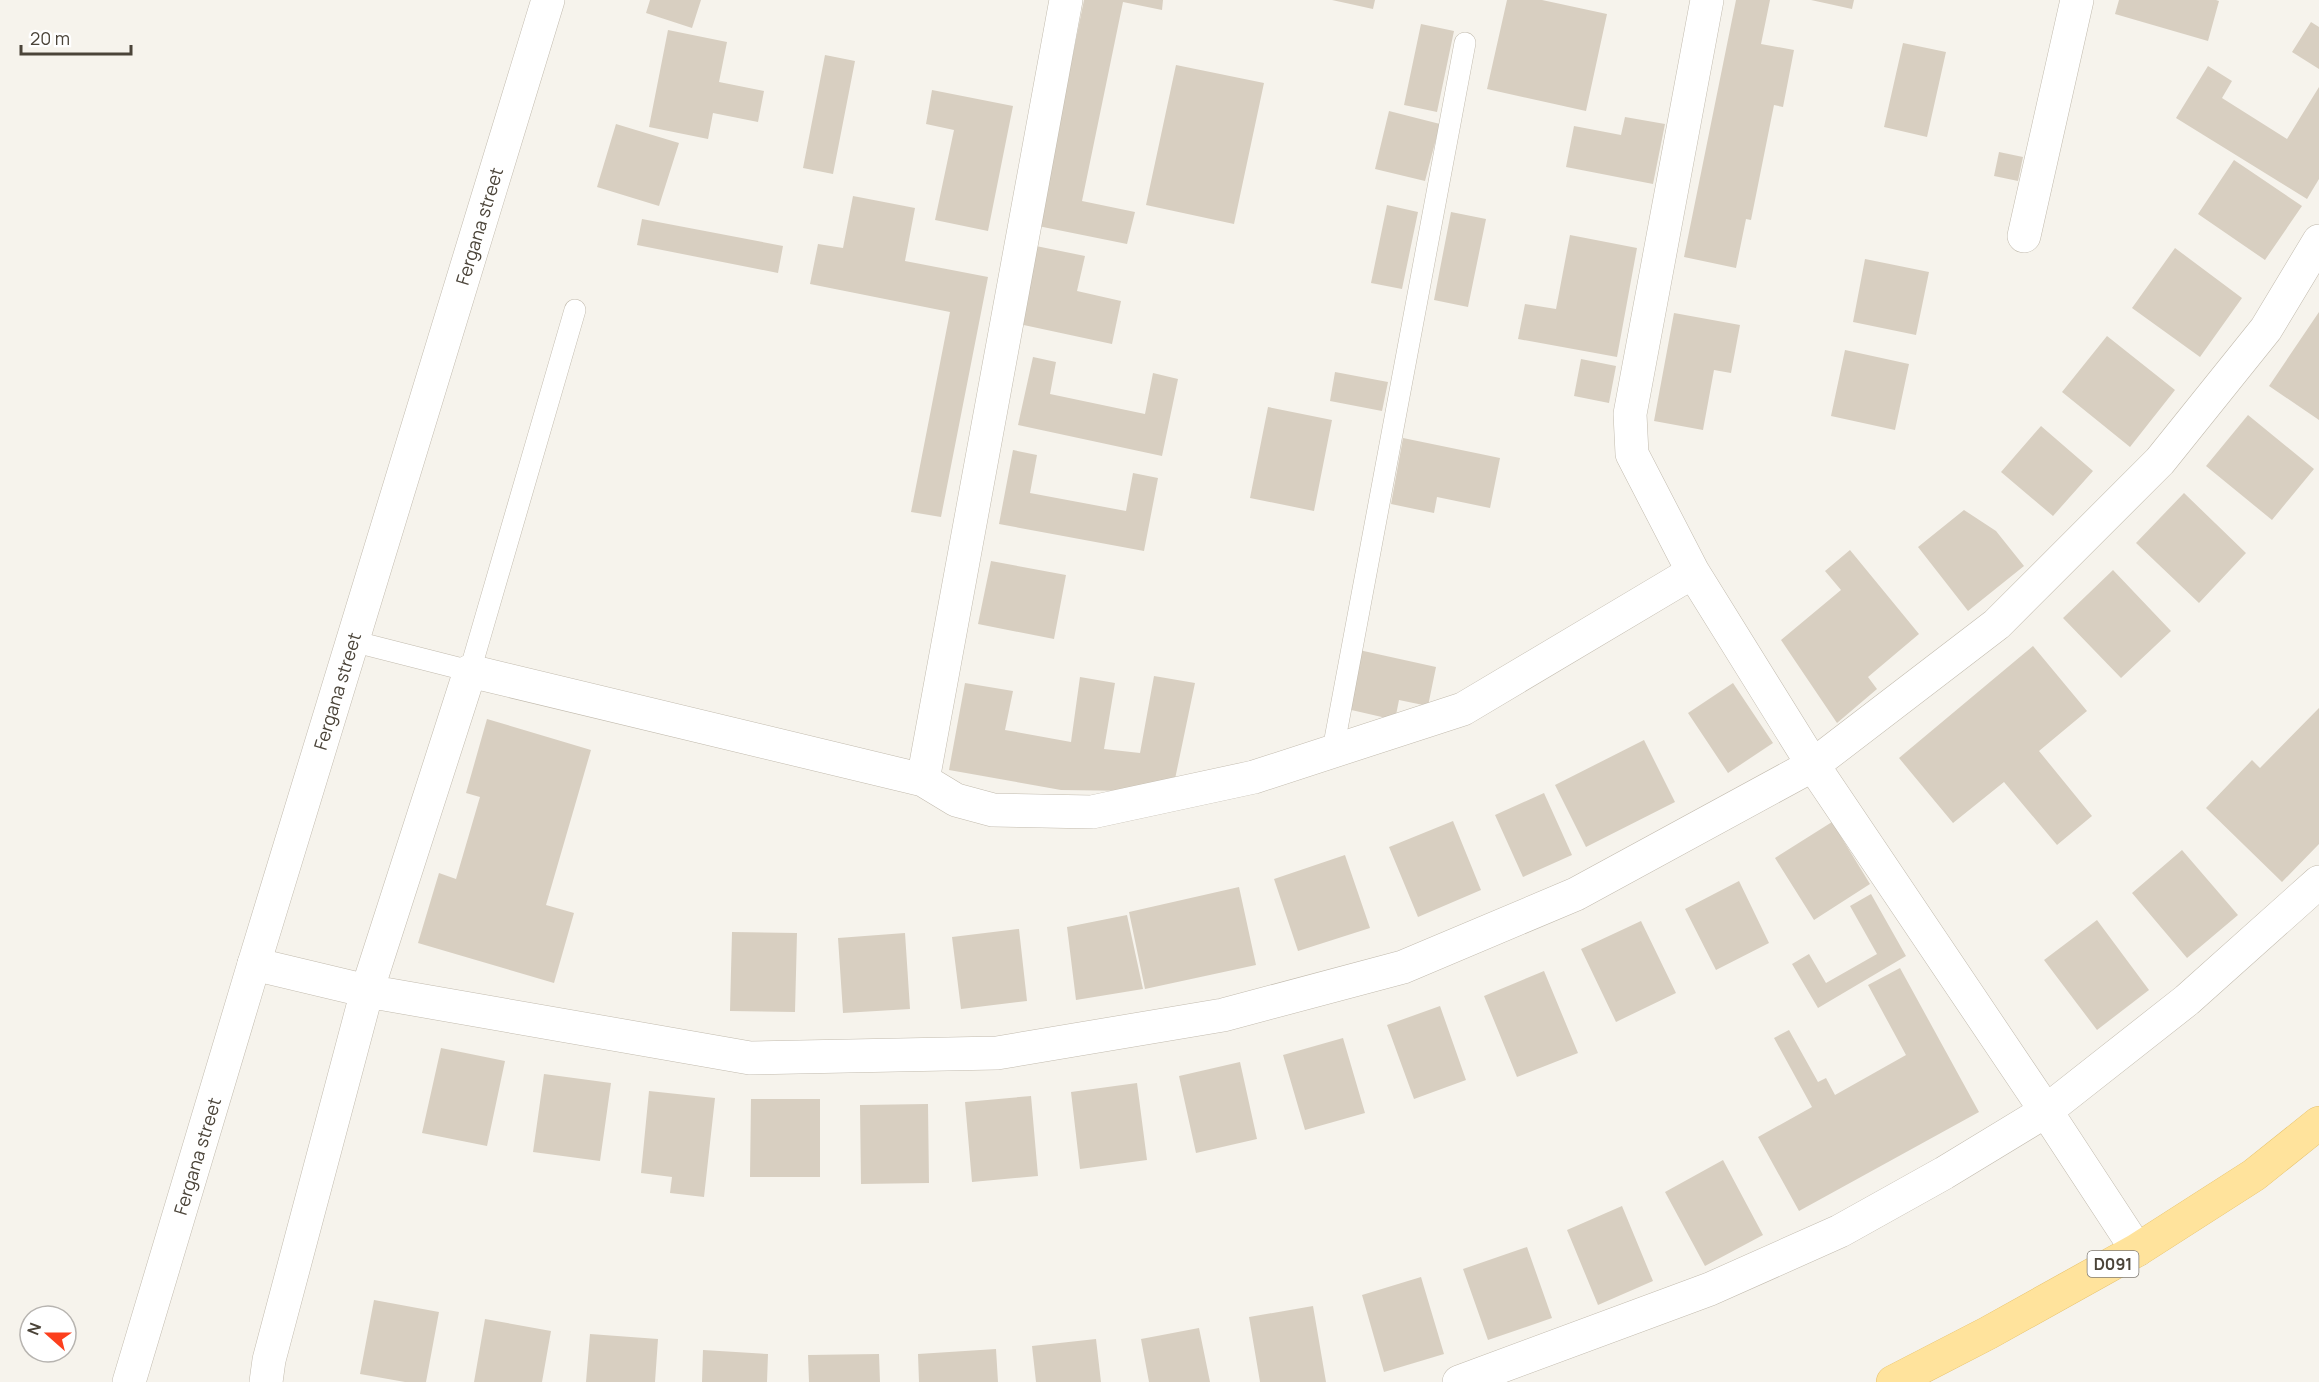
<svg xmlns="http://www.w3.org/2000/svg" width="2319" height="1382" font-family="Manrope,sans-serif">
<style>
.building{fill:#d8cfc1}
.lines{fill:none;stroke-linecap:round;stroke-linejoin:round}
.service-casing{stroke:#c2bbae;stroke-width:22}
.minor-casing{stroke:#c2bbae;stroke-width:34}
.tertiary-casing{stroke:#c2bbae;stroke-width:34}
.primary-casing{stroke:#e6c16a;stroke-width:34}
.service{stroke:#fff;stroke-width:21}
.minor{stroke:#fff;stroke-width:33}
.tertiary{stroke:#fff;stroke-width:33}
.primary{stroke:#ffe39c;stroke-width:33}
.labels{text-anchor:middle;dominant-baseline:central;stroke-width:5;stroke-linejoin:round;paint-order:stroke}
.shield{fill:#fff;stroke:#817c74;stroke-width:1.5}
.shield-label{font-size:16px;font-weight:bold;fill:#4b4439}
.street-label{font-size:18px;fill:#4b4439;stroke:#fff}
</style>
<rect width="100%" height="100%" fill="#f6f3ec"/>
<path class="building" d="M650,0h51l-9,28 -46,-15z
M1084,0h79l-1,10 -39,-8 -41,199 53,11 -8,32 -89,-18z
M1332,0h43l-2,9z
M1507,0h35l65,14 -21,97 -99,-22z
M1736,0h34l-9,44 33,6 -11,57 -9,-2 -23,115 -5,-1 -10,49 -52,-11z
M1811,0h43l-2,9z
M2119,0h97l3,1 -11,40 -93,-27z
M2311,22l8,5v42l-27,-17z
M1421,24l33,7 -17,81 -33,-7z
M668,30l59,12 -8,40 45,9 -6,31 -45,-9 -5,26 -59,-12z
M1903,43l43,9 -19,85 -43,-10z
M825,55l30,6 -22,113 -30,-6z
M1176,65l88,18 -30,141 -88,-19z
M2208,66l24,15 -10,17 65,41 32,-52v92l-12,20 -131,-81z
M932,90l81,16 -25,125 -53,-11 19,-90 -28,-6z
M1389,111l51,13 -15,57 -50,-12z
M1625,117l40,7 -12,60 -87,-17 8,-41 47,9z
M616,124l63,19 -20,63 -62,-19z
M1999,152l24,5 -5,24 -24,-5z
M2234,160l68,46 -37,54 -67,-46z
M853,196l62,12 -10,53 83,16 -47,240 -30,-5 39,-200 -140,-28 8,-40 25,4z
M1387,205l31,7 -16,77 -31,-6z
M1451,212l35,7 -18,88 -34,-7z
M642,219l141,27 -5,27 -141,-28z
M1570,235l67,13 -20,109 -99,-18 7,-35 31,5z
M1036,246l49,10 -8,35 44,10 -9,43 -93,-20z
M2175,248l67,50 -42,59 -68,-49z
M1865,259l64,13 -13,63 -63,-13z
M2319,312v108l-50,-34z
M1674,313l66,12 -9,48 -17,-3 -11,60 -49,-9z
M2107,336l68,54 -45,57 -68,-55z
M1845,350l64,14 -14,66 -64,-14z
M1033,357l23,5 -6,32 95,20 8,-41 25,6 -16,77 -144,-31z
M1581,359l35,7 -7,37 -35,-7z
M1335,372l53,10 -6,29 -52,-10z
M1268,407l64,13 -18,91 -64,-13z
M2248,415l66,54 -42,51 -66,-54z
M2041,426l52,45 -40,45 -52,-44z
M1403,438l97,20 -10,50 -53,-11 -3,16 -43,-9z
M1013,450l24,5 -7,38 96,18 7,-38 25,5 -14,73 -145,-27z
M2184,493l62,60 -47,50 -63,-60z
M1964,510l32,21 28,35 -56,45 -50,-64z
M1850,550l69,84 -51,43 9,12 -40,34 -56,-83 60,-50 -16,-19z
M991,561l75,14 -12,64 -76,-15z
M2113,570l58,61 -50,47 -58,-60z
M2033,646l54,65 -48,40 53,65 -35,29 -53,-63 -51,41 -54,-65z
M1359,650l77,17 -8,39 -29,-6 -4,20 -48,-11z
M1154,676l41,7 -20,96 -41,12 -73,-1 -112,-20 16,-87 48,8 -8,39 66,12 9,-65 35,6 -11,66 36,4z
M1733,683l40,60 -45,30 -40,-60z
M2319,708v136l-37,38 -76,-74 46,-48 8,8z
M487,719l104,31 -45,155 28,8 -20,70 -136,-40 21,-70 17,6 24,-82 -14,-4z
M1644,740l31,62 -89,45 -31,-62z
M1544,793l28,62 -49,22 -28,-62z
M1453,821l28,69 -63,27 -29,-70z
M1832,822l38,62 -56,36 -39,-62z
M2182,850l56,65 -51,43 -55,-65z
M1345,855l25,73 -72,23 -24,-72z
M1739,881l30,62 -53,27 -31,-61z
M1239,887l17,78 -111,24 -16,-77z
M1871,894l35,62 -88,52 -26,-44 17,-10 17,29 51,-29 -27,-48z
M1127,915l16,74 -67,11 -9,-73z
M2097,920l52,70 -52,40 -53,-70z
M1641,921l35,72 -60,29 -35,-73z
M1019,929l8,72 -66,8 -9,-72z
M732,932l65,1 -2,79 -65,-1z
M905,933l5,76 -67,4 -5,-75z
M1900,968l79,144 -180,99 -41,-74 54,-30 -38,-69 15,-8 29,52 8,-4 9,17 71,-40 -38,-70z
M1544,971l34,82 -61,24 -33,-81z
M1440,1006l26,74 -52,19 -27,-74z
M1343,1038l22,75 -60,17 -22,-75z
M441,1048l64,13 -18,85 -65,-13z
M1240,1062l17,77 -61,14 -17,-77z
M544,1074l67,9 -11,78 -67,-9z
M1137,1083l10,77 -67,9 -9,-77z
M649,1091l66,7 -11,99 -34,-4 2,-16 -31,-4z
M1031,1096l7,80 -66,6 -7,-80z
M751,1099h69v78h-70z
M928,1104l1,79 -68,1 -1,-79z
M1723,1160l40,75 -58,31 -40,-74z
M1622,1206l31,75 -55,24 -31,-75z
M1527,1247l25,71 -64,22 -25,-71z
M1421,1277l23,77 -60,18 -22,-77z
M374,1300l65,12 -13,70h-21l-45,-8z
M1313,1306l13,76h-66l-11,-65z
M485,1319l66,12 -9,51h-68z
M1199,1328l11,54h-61l-8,-43z
M590,1334l68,5 -3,43h-69z
M1096,1339l5,43h-65l-4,-36z
M996,1349l2,33h-79l-1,-28z
M703,1350l65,4 -1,28h-65z
M879,1354l1,28h-71l-1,-27z"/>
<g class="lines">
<g class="service-casing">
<path id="service" d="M352,641l118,30 105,-361
M1333,750l132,-707"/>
</g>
<g class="minor-casing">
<path id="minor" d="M1707,0l-77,414 2,40 61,118 120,193 233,346 91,139
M2024,236l53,-236
M923,780l143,-780
M254,964l113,27 383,67 247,-5 226,-38 180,-48 173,-73 237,-129 184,-141 163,-163 106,-132 53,-88
M266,1382l3,-22 98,-369 103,-320 453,109 33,20 37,10 99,2 162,-35 209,-68 230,-137
M1459,1382l251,-93 130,-58 104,-58 102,-62 141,-111 132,-118"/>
</g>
<g class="tertiary-casing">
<path id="tertiary" d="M129,1382l125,-418 294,-964"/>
</g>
<g class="primary-casing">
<path id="primary" d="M1893,1382l95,-49 149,-83 117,-75 65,-52"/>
</g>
<use href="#service" class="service"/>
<use href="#minor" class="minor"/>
<use href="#tertiary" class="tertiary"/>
<use href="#primary" class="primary"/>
</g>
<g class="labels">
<rect class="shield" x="2087.5" y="1251" width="51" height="26" rx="4.5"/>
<g class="shield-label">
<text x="2113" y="1264">D091</text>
</g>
<g class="street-label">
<text transform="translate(479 226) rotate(-73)">Fergana street</text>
<text transform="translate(337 691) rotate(-73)">Fergana street</text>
<text transform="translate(197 1156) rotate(-73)">Fergana street</text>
</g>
</g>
<g transform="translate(48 1334) rotate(291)"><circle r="28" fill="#ffffff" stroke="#b7b4b0" stroke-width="1.5"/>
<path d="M0-4.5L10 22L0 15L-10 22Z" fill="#fc3f1d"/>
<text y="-9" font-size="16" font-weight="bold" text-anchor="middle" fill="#4b4439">N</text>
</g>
<path d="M21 45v9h110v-9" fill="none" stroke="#4b4439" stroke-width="3"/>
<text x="30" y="45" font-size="18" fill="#4b4439" stroke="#ffffff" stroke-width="4.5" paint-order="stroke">20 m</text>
</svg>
